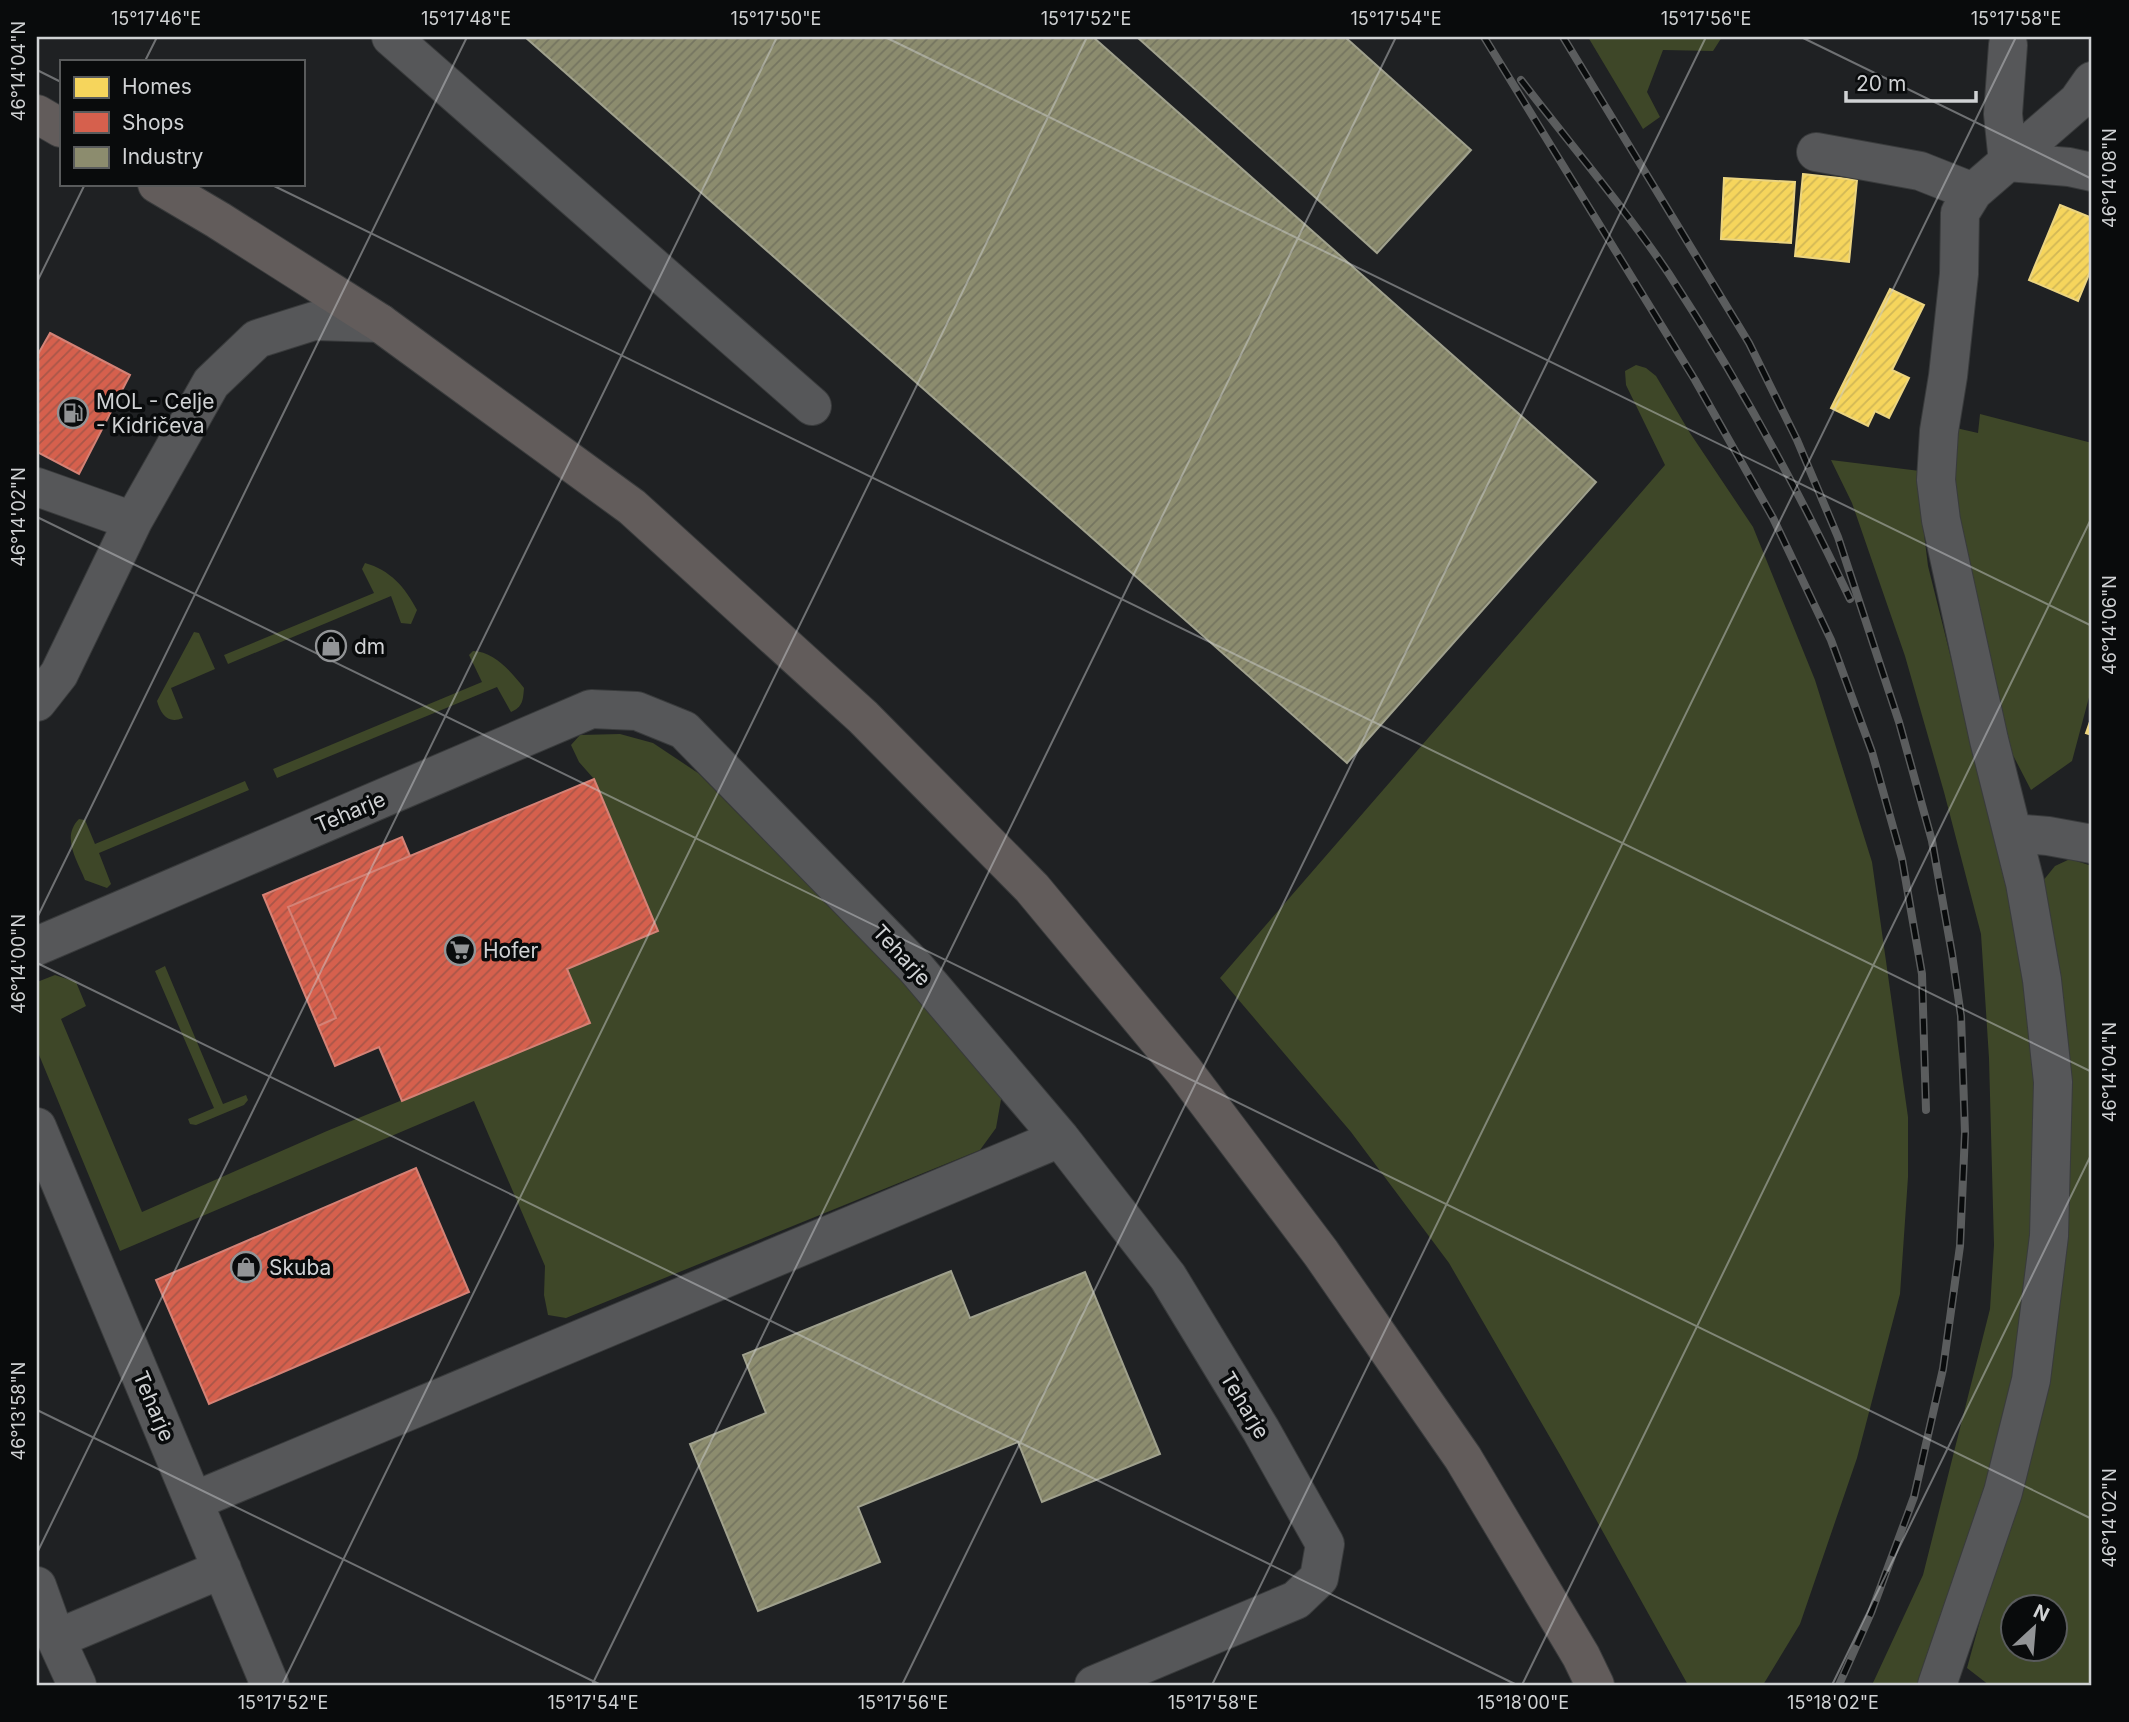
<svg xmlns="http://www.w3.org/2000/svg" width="2129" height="1722" font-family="Inter,sans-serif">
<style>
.grass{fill:#3e4728;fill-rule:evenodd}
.homes{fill:url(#homes-hatch);stroke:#ebd480;stroke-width:2}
.shops{fill:url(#shops-hatch);stroke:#d48276;stroke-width:2}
.industry{fill:url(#industry-hatch);stroke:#a0a18d;stroke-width:2}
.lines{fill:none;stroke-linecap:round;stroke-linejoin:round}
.minor-casing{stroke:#393b3c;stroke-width:40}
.major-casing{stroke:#393b3c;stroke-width:40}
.minor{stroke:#565759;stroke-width:38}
.major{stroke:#625c5b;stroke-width:38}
.rail-casing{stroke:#5b5d5e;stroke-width:8}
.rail{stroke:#090b0c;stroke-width:5;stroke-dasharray:16;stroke-linecap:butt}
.ticks{fill:none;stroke:#d0d2d4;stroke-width:2;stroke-opacity:0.45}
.labels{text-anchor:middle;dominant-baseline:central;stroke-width:7;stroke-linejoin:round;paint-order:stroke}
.poi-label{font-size:21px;fill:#d0d2d4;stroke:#090b0c;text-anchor:start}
.street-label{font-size:21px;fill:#d0d2d4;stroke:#090b0c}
.neatline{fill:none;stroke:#d0d2d4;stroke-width:2.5}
.ticks-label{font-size:18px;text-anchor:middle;fill:#d0d2d4}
</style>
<defs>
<pattern id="homes-hatch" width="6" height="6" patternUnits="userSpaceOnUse" patternTransform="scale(1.75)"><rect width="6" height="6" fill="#f6d55c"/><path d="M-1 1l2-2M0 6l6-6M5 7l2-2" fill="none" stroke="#d1b756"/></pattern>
<pattern id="shops-hatch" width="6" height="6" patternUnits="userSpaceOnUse" patternTransform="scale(1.75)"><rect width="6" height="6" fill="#d6604d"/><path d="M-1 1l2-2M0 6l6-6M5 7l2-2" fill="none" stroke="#a85649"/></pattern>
<pattern id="industry-hatch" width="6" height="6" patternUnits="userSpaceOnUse" patternTransform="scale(1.75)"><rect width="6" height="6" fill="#8c8c6e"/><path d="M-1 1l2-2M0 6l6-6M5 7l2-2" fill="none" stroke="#757560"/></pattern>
</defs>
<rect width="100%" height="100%" fill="#1f2123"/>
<path class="grass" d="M1588,37h134l-9,14 -50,-1 -16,42 13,25 -17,12z
M1636,365l10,3 10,8 34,57 63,94 62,153 57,182 36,255v60l-8,117 -43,164 -57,166 -37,61h-75l-125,-225 -114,-197 -98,-131 -131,-154 445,-513 -39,-80 -1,-14z
M1980,414l112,29v243l-20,75 -41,29 -31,-60 -36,-167 -11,-87 3,-48 22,5z
M1831,460l89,11 1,38 7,57 79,317 32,199 -4,156 -18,144 -93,303h-52l51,-110 67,-266 4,-64 -5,-187 -8,-124 -37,-142 -39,-136 -53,-153z
M365,563c25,7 40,24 52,47l-6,14 -10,-1 -10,-27 -163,68 -4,-9 150,-62 -12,-24z
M194,632l5,1 16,36 -44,19 12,30c-15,6 -22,-3 -26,-17z
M473,651c21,0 39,22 51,37 -1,12 -1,19 -13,24l-14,-25 -220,91 -4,-9 209,-87 -13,-27z
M620,734l33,9 45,30 289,294 15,27 -6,34 -16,22 -414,168 -18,-3 -4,-20 1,-29 -71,-165 -354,150 -83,-201v-68l18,-7 21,7 10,24 -25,13 81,193 185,-81 263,-108 -23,-54 91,-38 -64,-152 -15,-17 -8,-17 9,-10z
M245,781l4,9 -150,63 12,31 -4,4 -22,-8c-8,-20 -24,-43 -6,-61l6,1 10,24z
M2070,859l22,7v819h-103l-22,-17 47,-170 36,-116 -8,-500 13,-16zM2014,1606h42v42h-42z
M165,966l58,138 23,-9 2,5 -4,5 -48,20 -6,-1 -2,-5 26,-11 -59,-137z"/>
<path class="homes" d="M1803,174l54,6 -8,82 -54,-6z
M1724,178l71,4 -4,61 -70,-4z
M2060,205l32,13v49l-14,34 -49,-21z
M1890,289l34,16 -32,65 17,8 -20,40 -14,-7 -7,15 -37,-18z
M2092,716v19l-6,-2z"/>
<path class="shops" d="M50,333l80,42 -51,99 -42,-22v-96z
M594,779l64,152 -91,38 23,54 -188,78 -23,-54 -44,19 -17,-40 18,-8 -48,-111z
M402,837l8,19 -122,51 48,111 -18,8 -55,-131z
M416,1168l53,124 -260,112 -53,-124z"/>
<path class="industry" d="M525,37h568l503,445 -249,281z
M1137,37h208l126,113 -94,103z
M951,1271l19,47 115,-46 75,182 -118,48 -24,-60 -160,65 22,55 -122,49 -68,-167 76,-31 -23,-58z"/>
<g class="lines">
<g class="minor-casing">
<path id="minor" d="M391,37l421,369
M2008,45l-5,69 5,48 61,5 23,5
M1816,152l104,19 53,21
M37,487l96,34 78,-138 46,-44 57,-18 66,2
M37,702l22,-28 74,-153
M2014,833l34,3 44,8
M37,946l554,-237 46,2 47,19 231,237 145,171 108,139 93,153 64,114 -6,34 -23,22 -202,85
M37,1127l233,558
M194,1501l866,-363
M37,1586l19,53
M77,1685l-21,-46 166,-70
M1937,1685l66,-193 28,-112 18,-144 4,-154 -11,-102 -17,-97 -36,-143 -48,-220 -5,-40 3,-49 9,-55 11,-102 1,-61 13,-21 105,-91 14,-20"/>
</g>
<g class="major-casing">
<path id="major" d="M37,114l24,14
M157,184l61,36 162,103 252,184 231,210 169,171 152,183 137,182 142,205 118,198 14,29"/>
</g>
<use href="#minor" class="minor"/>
<use href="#major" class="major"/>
<g class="rail-casing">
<path id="rail" d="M1484,37l211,343 78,138 58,122 41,112 30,107 20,115 4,136
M1563,37l186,306 48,97 41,97 61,185 33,119 20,113 9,62 4,117 -5,113 -17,123 -29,128 -43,116 -32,72
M1521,80c49,64 103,127 148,194 68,104 128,213 181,325"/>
</g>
<use href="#rail" class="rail"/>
</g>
<path class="ticks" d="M885,37l1207,589M1801,37l291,142M145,61l12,-24M37,70l24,12M270,184l1822,888M37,282l48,-98M37,517l2055,1002M37,918l430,-881M37,963l1480,722M37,1410l564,275M37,1553l740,-1516M282,1685l805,-1648M592,1685l804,-1648M902,1685l804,-1648M1212,1685l804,-1648M1522,1685l570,-1168M1832,1685l260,-532"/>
<defs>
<g id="fuel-ring" transform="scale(1.575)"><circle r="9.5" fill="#090b0c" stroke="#929496" stroke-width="1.5"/><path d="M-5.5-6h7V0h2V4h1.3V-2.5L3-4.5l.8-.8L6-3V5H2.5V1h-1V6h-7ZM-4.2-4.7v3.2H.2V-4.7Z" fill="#929496"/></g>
<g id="shop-ring" transform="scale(1.575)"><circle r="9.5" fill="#090b0c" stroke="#929496" stroke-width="1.5"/><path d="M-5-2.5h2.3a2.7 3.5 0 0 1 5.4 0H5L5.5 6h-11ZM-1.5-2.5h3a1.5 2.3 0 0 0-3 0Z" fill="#929496"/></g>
<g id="supermarket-ring" transform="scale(1.575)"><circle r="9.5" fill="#090b0c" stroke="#929496" stroke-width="1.5"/><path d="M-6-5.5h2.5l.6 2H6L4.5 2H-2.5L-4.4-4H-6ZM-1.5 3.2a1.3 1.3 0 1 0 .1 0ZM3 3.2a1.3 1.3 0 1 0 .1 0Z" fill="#929496"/></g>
</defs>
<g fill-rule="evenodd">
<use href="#fuel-ring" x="73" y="413"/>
<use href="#shop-ring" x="331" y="646"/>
<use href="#supermarket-ring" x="460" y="950"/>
<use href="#shop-ring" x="246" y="1267"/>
</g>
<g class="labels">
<g class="poi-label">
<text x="96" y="401">MOL - Celje<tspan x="96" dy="24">- Kidričeva</tspan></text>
<text x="354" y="646">dm</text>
<text x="483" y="950">Hofer</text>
<text x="269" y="1267">Skuba</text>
</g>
<g class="street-label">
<text transform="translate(350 812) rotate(-23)">Teharje</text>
<text transform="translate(902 955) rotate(47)">Teharje</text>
<text transform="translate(1245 1405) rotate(59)">Teharje</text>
<text transform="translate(154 1406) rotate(67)">Teharje</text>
</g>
</g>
<rect width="2129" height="1722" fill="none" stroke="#090b0c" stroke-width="77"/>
<rect x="60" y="60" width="245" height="126" fill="#090b0c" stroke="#595b5c" stroke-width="2"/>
<rect x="74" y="77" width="35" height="21" fill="#f6d55c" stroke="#595b5c" stroke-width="2"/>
<text x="122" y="94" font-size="21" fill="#d0d2d4">Homes</text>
<rect x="74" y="112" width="35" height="21" fill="#d6604d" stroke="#595b5c" stroke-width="2"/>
<text x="122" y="130" font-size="21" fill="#d0d2d4">Shops</text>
<rect x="74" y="147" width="35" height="21" fill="#8c8c6e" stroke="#595b5c" stroke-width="2"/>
<text x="122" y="164" font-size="21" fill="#d0d2d4">Industry</text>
<g transform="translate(2034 1628) rotate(26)"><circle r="33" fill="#090b0c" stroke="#595b5c" stroke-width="2"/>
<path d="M0-5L12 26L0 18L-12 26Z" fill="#929496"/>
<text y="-10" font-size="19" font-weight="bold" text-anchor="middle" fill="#d0d2d4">N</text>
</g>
<path d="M1846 91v10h130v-10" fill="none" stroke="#d0d2d4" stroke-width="3.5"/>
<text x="1856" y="91" font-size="21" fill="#d0d2d4" stroke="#090b0c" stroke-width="5" paint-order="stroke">20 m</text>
<rect x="38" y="38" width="2052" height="1646" class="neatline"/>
<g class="ticks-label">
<text x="156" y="25">15°17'46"E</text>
<text x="466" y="25">15°17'48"E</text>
<text x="776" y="25">15°17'50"E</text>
<text x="1086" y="25">15°17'52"E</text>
<text x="1396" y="25">15°17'54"E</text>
<text x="1706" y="25">15°17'56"E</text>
<text x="2016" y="25">15°17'58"E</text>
<text transform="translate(19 71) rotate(-90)" y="6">46°14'04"N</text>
<text transform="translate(2110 178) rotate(-90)" y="6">46°14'08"N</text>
<text transform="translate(19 517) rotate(-90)" y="6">46°14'02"N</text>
<text transform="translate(2110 625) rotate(-90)" y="6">46°14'06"N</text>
<text transform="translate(19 964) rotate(-90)" y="6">46°14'00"N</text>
<text transform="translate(2110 1072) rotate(-90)" y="6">46°14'04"N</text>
<text transform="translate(19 1411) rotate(-90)" y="6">46°13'58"N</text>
<text transform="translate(2110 1518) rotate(-90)" y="6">46°14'02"N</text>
<text x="283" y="1709">15°17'52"E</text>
<text x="593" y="1709">15°17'54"E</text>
<text x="903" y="1709">15°17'56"E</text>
<text x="1213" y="1709">15°17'58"E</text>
<text x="1523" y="1709">15°18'00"E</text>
<text x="1833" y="1709">15°18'02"E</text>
</g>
</svg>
